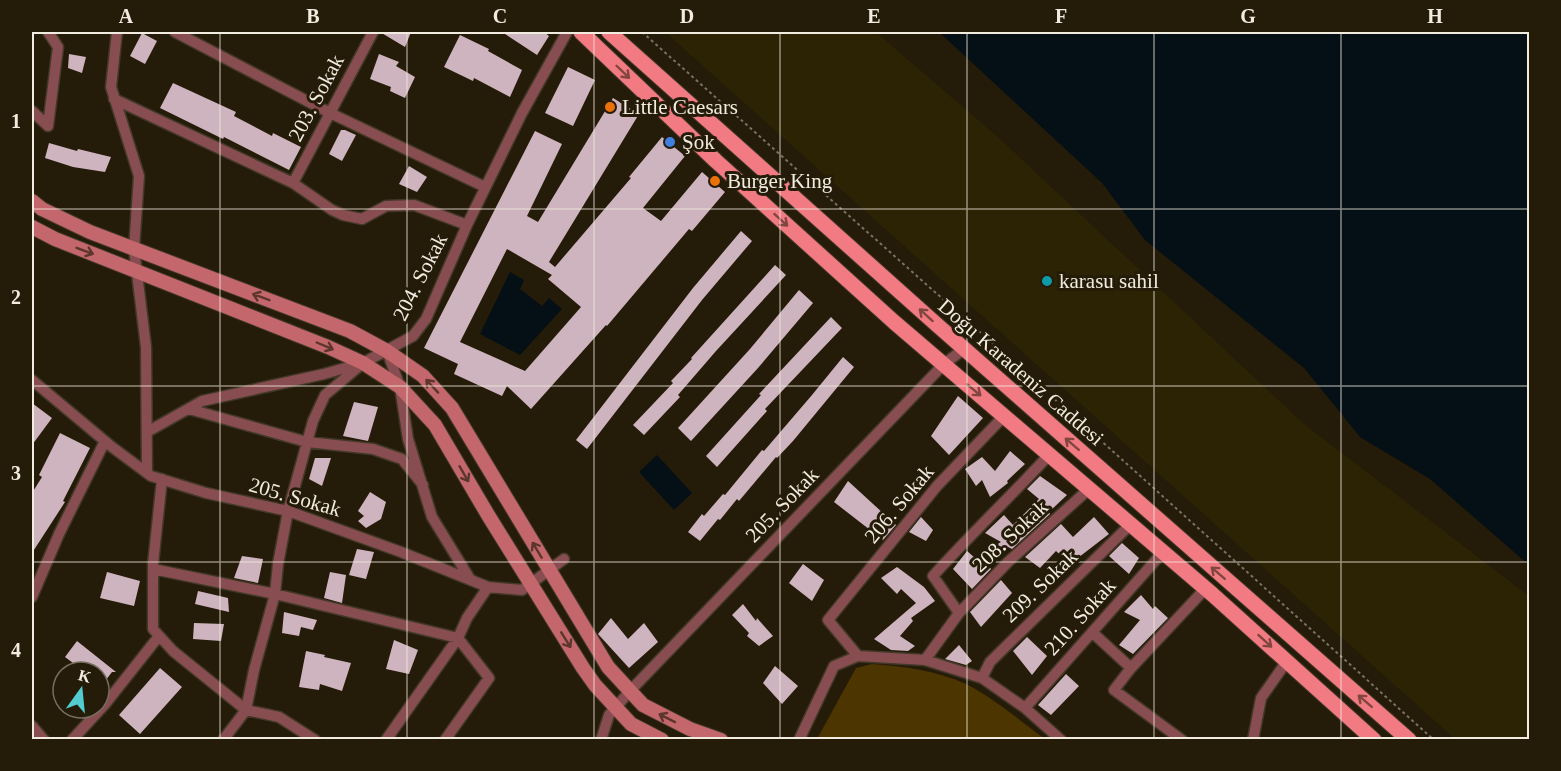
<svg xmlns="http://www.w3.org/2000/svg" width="1561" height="771" font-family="'Times New Roman',serif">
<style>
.green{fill:#4d3500}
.sand{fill:#2b2303}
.water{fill:#041015}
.building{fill:#ceb4bf;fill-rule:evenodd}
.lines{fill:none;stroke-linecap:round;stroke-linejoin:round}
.street-casing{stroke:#423827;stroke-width:13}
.secondary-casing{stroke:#423827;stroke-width:16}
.primary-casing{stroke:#423827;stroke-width:17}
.path{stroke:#7a7162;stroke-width:2;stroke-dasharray:3 3;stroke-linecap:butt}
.street{stroke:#874d50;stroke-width:10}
.secondary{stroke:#c3676c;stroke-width:14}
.primary{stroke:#f27a82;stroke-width:15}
.oneway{stroke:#81463f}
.oneway2{stroke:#5c362c}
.grid{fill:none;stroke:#f2ebe0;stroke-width:1.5;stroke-opacity:0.55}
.food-dot{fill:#e8710a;stroke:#251b09;stroke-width:2}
.shop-dot{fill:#3f7fe0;stroke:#251b09;stroke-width:2}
.culture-dot{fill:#0f9aa8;stroke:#251b09;stroke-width:2}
.labels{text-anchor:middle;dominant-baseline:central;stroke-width:6;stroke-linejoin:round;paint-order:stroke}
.street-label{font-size:21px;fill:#f2ebe0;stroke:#251b09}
.poi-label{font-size:21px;fill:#f2ebe0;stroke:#251b09;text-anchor:start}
.neatline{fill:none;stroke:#f2ebe0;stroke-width:2}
.grid-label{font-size:20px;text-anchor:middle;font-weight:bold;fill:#f2ebe0}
</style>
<rect width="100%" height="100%" fill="#251b09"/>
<path class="green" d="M872,664c31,2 66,7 94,20 28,14 54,37 79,55h-228l39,-71z"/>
<path class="sand" d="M665,32h211l123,106 305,286 225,172v143h-74z"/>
<path class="water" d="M939,32h590v533l-99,-86 -70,-42 -56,-69 -159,-128 -43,-57z
M510,272l14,8 -4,9 22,17 7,-8 13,11 -42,46 -40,-21z
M657,455l35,38 -18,17 -35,-38z"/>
<path class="building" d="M380,32h31l-6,15z
M502,32h42l5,4 -12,19z
M142,33l15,8 -12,23 -15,-8z
M460,35l29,14 -1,2 34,19 -12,27 -36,-19 -1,3 -29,-14z
M69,54l17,3 -4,16 -14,-5z
M379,54l20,8 -3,4 19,11 -10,21 -15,-7 1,-4 -21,-8z
M568,67l27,13 -22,46 -28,-13z
M173,83l63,29 -2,4 38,20 1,-3 28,14 -12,23 -65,-33 -1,2 -63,-31z
M613,98l26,16 -90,148 6,5 76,-89 -2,-1 33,-40 23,19 -42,52 18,13 41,-49 23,20 -33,39 -3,-2 -82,97 -1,-1 -75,84 -24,-23 -5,10 -48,-22 4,-10 -34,-16 111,-217 27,13 -35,72 11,6zM507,249l45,26 -4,4 33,28 -56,64 -65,-29z
M341,130h4l11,5 -14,26 -13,-7z
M49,143l28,8 1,-2 33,8 -6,15 -32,-5 -28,-9z
M409,166l18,11 -10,15 -18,-8z
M741,231l11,10 -50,59 -115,149 -11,-9 117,-152z
M775,265l11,10 -70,76 -38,44 2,2 -36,38 -11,-10 40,-42 -2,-2 21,-22 -1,-1z
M799,290l14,13 -55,65 -67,73 -13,-13 72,-79z
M831,317l11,11 -77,81 2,2 -50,56 -11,-11 55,-61 -2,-1z
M843,357l11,10 -61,74 -16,17 -1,-1 -37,44 -2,-2 -17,21 -2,-1 -18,22 -12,-9 14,-18 2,2 19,-22 2,1 37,-45 2,1 48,-56z
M958,396l25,22 -34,37 -18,-19z
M354,402l24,5 -10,34 -25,-5z
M32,403l20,15 -20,27z
M60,433l30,15 -27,53 2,1 -33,51v-60l10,-16 -3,-2z
M1010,451l15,13 -18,17 1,2 -18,14 -8,-17 -6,6 -11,-17 17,-12 13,14z
M315,458h16l-9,28 -13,-7z
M1040,476l27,19 -18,17 1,2 -38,35 -4,-2 -19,19 2,3 -19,20 -19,-20 14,-18 8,7 26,-16 -16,-9 19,-18 9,10 26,-26 -12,-10z
M848,481l48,44 -13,15 -49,-38z
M370,492l16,10 -5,17 -15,9 -8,-7 6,-5 -6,-5z
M921,517l12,13 -7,11 -17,-9z
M1094,517l15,17 -39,30 -14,-13 -16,17 -15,-11 36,-33 12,13z
M1122,543l17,15 -10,16 -20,-18z
M357,549l17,3 -8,27 -17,-4z
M242,556l21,3 -5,24 -24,-5z
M803,564l21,16 -12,21 -23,-18z
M897,567l27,20 11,14 -24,17 2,3 -13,15 15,10 -7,5 -17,-1 -17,-11 42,-36 -15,-14 -4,5 -16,-16z
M107,572l33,9 -6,25 -34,-8z
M330,572l16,3 -4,28 -18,-5z
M1001,580l11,13 -31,34 -11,-15z
M198,591l30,7 1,14 -34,-8z
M1141,595l12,14 2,-3 13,12 -35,36 -14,-9 21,-25 -16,-8z
M743,604l13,17 1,-3 16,18 -14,10 -12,-10 2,-3 -17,-18z
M284,612l33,8 -4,10 -12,-3 -2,9 -17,-3z
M611,618l17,21 16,-16 14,19 -29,26 -31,-34z
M194,623l30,1 -3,17 -28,-2z
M1027,637l20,19 -15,19 -19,-24z
M394,640l24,10 -9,24 -23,-5z
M77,641l39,31h-4l-13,17v-17h-14l-20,-15z
M959,645l13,16 -6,4 -21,-6z
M306,651l19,4 -1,2 27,6 -9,28 -22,-7 -1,6 -20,-3z
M775,666l23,20 -16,18 -19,-21z
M160,668l22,19 -42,47 -21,-19z
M1066,674l13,12 -28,29 -13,-10z"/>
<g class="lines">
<g class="street-casing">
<path id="street" d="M48,32l10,15 -10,79
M117,32l-6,55 28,89 -5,73 12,98 1,126
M175,32l155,81 155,74
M114,99l179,84 39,27 11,5 19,4 24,-13 28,-1 53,20
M32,111l16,15
M293,183l80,-151
M387,351l13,36 8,52 24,78 38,62
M32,380l80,67 39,29 55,17 82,18 113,41 87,35 34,3 42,-31
M189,409l118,33 66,7 29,10 21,26
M147,432l55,-31 122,-27 35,-10
M162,479l-9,85v65l20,22 73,59 33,7 36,23
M153,569l122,25 183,44 -72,102
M32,597l27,-63 46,-93
M959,613l49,-51 81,-73
M1093,633l38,35 -17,22 68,50
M858,656l-30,-36 109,-134 67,-70
M925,660l34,-47 -26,-37c37,-41 78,-80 116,-121
M1131,668l75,-80
M982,678l8,-16 141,-138
M1025,708l138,-156
M32,726l12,14
M72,740l34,-37 53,-67
M223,740l23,-30 8,-40 21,-76 3,-30 10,-53 25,-90 12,-26 38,-32 50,-27 13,-17 41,-94 55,-112 45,-81
M445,740l44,-62 -31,-40 9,-20 21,-31
M601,740l8,-25 21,-24 314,-327 20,-15
M799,740l35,-74 24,-10 67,4 57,18 43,30 36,32
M1253,740l8,-42 26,-37"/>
</g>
<g class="secondary-casing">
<path id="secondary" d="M32,201l10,8 48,23 260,99 37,20 36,25 29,32 156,259 35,38 47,24 31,11
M32,227l23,12 273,108 35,16 37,24 35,38 53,90 95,153 12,17 36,39 31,16"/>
</g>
<g class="primary-casing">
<path id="primary" d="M581,32l135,129 178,161 318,272 162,146
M609,32l327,292 473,416"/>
</g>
<path class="path" d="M642,32l338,300 454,408"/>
<use href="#street" class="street"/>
<use href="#secondary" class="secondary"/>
<use href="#primary" class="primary"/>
</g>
<defs><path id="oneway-shaft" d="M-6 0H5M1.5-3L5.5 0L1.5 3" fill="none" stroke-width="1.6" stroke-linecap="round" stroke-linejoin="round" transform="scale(1.5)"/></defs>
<g class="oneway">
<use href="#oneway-shaft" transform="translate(623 72) rotate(44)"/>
<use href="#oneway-shaft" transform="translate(781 220) rotate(42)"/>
<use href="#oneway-shaft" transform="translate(926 315) rotate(-138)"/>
<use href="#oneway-shaft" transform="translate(974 390) rotate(40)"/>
<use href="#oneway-shaft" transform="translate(1072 444) rotate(-139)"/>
<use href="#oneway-shaft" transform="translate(1218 573) rotate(-139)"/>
<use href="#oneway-shaft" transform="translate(1265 641) rotate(42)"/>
<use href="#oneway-shaft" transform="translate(1365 701) rotate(-139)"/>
</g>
<g class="oneway2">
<use href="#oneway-shaft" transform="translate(85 251) rotate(21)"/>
<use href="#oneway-shaft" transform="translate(261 297) rotate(-159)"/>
<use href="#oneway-shaft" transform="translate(325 346) rotate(23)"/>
<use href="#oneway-shaft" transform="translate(432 386) rotate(-133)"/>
<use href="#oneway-shaft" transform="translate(464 474) rotate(60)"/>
<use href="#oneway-shaft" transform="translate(537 550) rotate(-121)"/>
<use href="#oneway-shaft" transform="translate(566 640) rotate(58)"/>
<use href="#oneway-shaft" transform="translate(667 718) rotate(-153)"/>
</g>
<path class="grid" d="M220,32v708M407,32v708M594,32v708M780,32v708M967,32v708M1154,32v708M1341,32v708M32,209h1498M32,386h1498M32,562h1498"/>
<g class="food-dot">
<circle cx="610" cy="107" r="6"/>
<circle cx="715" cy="181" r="6"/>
</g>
<circle class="shop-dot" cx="670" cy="142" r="6"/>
<circle class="culture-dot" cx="1047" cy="281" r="6"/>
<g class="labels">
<g class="street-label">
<text transform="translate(316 98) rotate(-62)">203. Sokak</text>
<text transform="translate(420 277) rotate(-63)">204. Sokak</text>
<text transform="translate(1021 372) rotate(41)">Doğu Karadeniz Caddesi</text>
<text transform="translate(295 497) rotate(16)">205. Sokak</text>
<text transform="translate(899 504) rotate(-50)">206. Sokak</text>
<text transform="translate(782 505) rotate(-46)">205. Sokak</text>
<text transform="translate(1010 536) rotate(-43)">208. Sokak</text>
<text transform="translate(1040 586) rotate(-44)">209. Sokak</text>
<text transform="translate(1080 617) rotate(-48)">210. Sokak</text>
</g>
<g class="poi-label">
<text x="622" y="107">Little Caesars</text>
<text x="682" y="142">Şok</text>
<text x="727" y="181">Burger King</text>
<text x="1059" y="281">karasu sahil</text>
</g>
</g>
<rect width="1561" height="771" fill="none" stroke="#251b09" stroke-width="66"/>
<g transform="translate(81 690) rotate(15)"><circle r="28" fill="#251b09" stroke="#776e5f" stroke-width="1.5"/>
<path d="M0-4.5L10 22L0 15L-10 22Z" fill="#52ccd0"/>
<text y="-9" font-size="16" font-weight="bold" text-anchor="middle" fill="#f2ebe0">K</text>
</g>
<rect x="33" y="33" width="1495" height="705" class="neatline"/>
<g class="grid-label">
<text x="126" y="23">A</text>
<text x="313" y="23">B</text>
<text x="500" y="23">C</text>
<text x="687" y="23">D</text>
<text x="874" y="23">E</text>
<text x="1061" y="23">F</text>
<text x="1248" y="23">G</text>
<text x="1435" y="23">H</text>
<text x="16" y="128">1</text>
<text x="16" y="304">2</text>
<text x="16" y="480">3</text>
<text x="16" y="657">4</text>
</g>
</svg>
